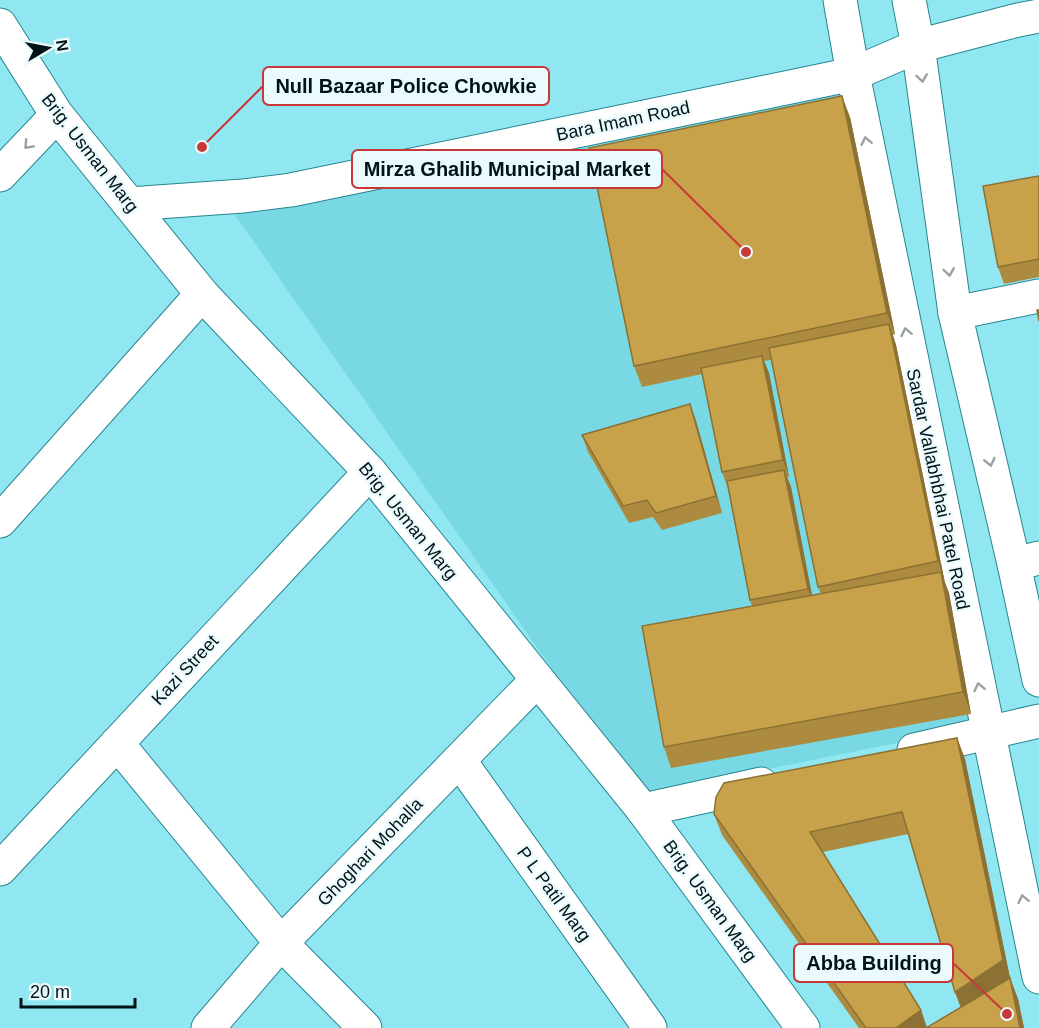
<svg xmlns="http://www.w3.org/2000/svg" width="1039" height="1028" font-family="Arial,sans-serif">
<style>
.built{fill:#78d9e4}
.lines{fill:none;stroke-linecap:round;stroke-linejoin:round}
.street-casing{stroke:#27858f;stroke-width:35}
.secondary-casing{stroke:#27858f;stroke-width:35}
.street{stroke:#fff;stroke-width:33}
.secondary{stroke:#fff;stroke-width:33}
.wall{fill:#ac8b40;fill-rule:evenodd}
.shaded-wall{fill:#8c7134}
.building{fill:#c8a24a;stroke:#8c7134;stroke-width:1.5}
.oneway{stroke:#99a1a2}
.labels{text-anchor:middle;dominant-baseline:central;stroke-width:5;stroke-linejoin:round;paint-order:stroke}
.street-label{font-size:18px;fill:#001316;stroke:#ebfbfd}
.leader{fill:none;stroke:#c73838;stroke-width:2}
.callout-dot{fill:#c73838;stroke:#ebfbfd;stroke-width:2}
.callout{fill:#ebfbfd;stroke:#c73838;stroke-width:2}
.callout-label{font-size:20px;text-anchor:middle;font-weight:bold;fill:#001316}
</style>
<rect width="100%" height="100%" fill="#90e7f1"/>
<path class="built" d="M865,84l125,640 -350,71 -407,-583z"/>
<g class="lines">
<g class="street-casing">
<path id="street" d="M129,204l114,-8 48,-6 562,-116 65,-28 100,-26 21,-4
M955,313l84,-17
M0,521l202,-227
M1014,564l25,-6
M117,743l164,200 84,85
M914,750l125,-29
M459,760l191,268
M643,810l118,-26
M0,869l370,-397
M208,1028l73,-85 256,-263"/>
</g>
<g class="secondary-casing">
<path id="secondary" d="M840,0l13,74 186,903
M909,0l9,46 37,267 59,251 25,116
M0,25l57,90 145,179 168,178 273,338 160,218
M0,175l57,-60"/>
</g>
<use href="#street" class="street"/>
<use href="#secondary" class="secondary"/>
</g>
<path class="wall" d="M850,117l45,217 -2,1 3,10 49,238 4,10 22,121 -300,54 -7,-21 88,-141 -2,-6 -22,-111 -6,-17 -20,-98 -60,13 -8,-21zM771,360l47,227 3,7 -9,1 -21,-108 -4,-10h2l-20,-104 -5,-12z
M1039,176v101l-35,7 -6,-17z
M690,404l6,17 26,92 -60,17 -9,-13 -24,6 -41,-71 -6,-17z
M957,738l8,21 45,219 8,21 6,29h-165l-137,-193 -8,-21zM908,834l47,158 6,16 -34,20 -6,-18 -98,-158z"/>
<path class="shaded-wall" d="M842,96l8,21 45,217 -8,-21z
M889,324l7,21 49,238 -7,-22z
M762,356l7,17 20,104 -6,-17z
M690,404l6,17 26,92 -6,-17z
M784,470l7,17 23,119 -6,-17z
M941,572l8,21 22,121 -8,-22z
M957,738l8,21 45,219 8,21 6,29h-4l-57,-15 -8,-21z
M921,1010l6,18h-31z"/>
<path class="building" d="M842,96l45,217 -253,53 -45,-218z
M1039,176v83l-41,8 -15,-81z
M1037,310h2v11z
M889,324l49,237 -120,26 -49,-239z
M762,356l21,104 -61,12 -21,-104z
M690,404l26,92 -60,17 -9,-13 -24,6 -41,-71z
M784,470l24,119 -58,11 -23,-119z
M941,572l22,120 -299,55 -22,-121z
M957,738l46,222 -48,32 -53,-180 -92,20 111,178 -25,18h-30l-152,-214 2,-17 8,-14z
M1010,978l10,50h-94z"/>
<defs><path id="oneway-chevron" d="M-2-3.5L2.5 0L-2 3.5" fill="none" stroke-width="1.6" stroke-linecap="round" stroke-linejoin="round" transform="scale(1.5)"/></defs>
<g class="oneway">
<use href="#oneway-chevron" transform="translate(922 78) rotate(82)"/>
<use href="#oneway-chevron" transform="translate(866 141) rotate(-102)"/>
<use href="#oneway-chevron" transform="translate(28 145) rotate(133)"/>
<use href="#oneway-chevron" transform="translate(949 272) rotate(82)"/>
<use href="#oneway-chevron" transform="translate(906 332) rotate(-102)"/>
<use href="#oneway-chevron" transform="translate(990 462) rotate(77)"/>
<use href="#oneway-chevron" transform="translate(979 687) rotate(-102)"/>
<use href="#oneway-chevron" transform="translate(1023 899) rotate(-102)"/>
</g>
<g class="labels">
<g class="street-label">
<text transform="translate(623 121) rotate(-12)">Bara Imam Road</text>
<text transform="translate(90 153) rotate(52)">Brig. Usman Marg</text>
<text transform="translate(938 489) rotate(78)">Sardar Vallabhbhai Patel Road</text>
<text transform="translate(408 521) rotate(51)">Brig. Usman Marg</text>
<text transform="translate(185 670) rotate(-47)">Kazi Street</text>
<text transform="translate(370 852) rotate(-46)">Ghoghari Mohalla</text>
<text transform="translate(554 894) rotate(54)">P L Patil Marg</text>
<text transform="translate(710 901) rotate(54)">Brig. Usman Marg</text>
</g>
</g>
<path class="leader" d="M202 147L263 86M746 252L662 169M1007 1014L953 963"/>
<g class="callout-dot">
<circle cx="202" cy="147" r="6"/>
<circle cx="746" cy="252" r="6"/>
<circle cx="1007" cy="1014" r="6"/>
</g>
<g class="callout">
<rect x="263" y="67" width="286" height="38" rx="6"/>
<rect x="352" y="150" width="310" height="38" rx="6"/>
<rect x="794" y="944" width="159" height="38" rx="6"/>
</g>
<g class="callout-label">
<text x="406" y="93">Null Bazaar Police Chowkie</text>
<text x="507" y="176">Mirza Ghalib Municipal Market</text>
<text x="874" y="970">Abba Building</text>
</g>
<g transform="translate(48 48) rotate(80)" stroke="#ebfbfd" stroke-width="4.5" paint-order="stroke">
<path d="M0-4.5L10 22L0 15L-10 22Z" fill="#001316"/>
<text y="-9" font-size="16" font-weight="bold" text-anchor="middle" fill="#001316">N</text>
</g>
<path d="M21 998v9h114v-9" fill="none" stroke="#001316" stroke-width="3"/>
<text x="30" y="998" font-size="18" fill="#001316" stroke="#ebfbfd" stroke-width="4.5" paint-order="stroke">20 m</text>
</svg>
